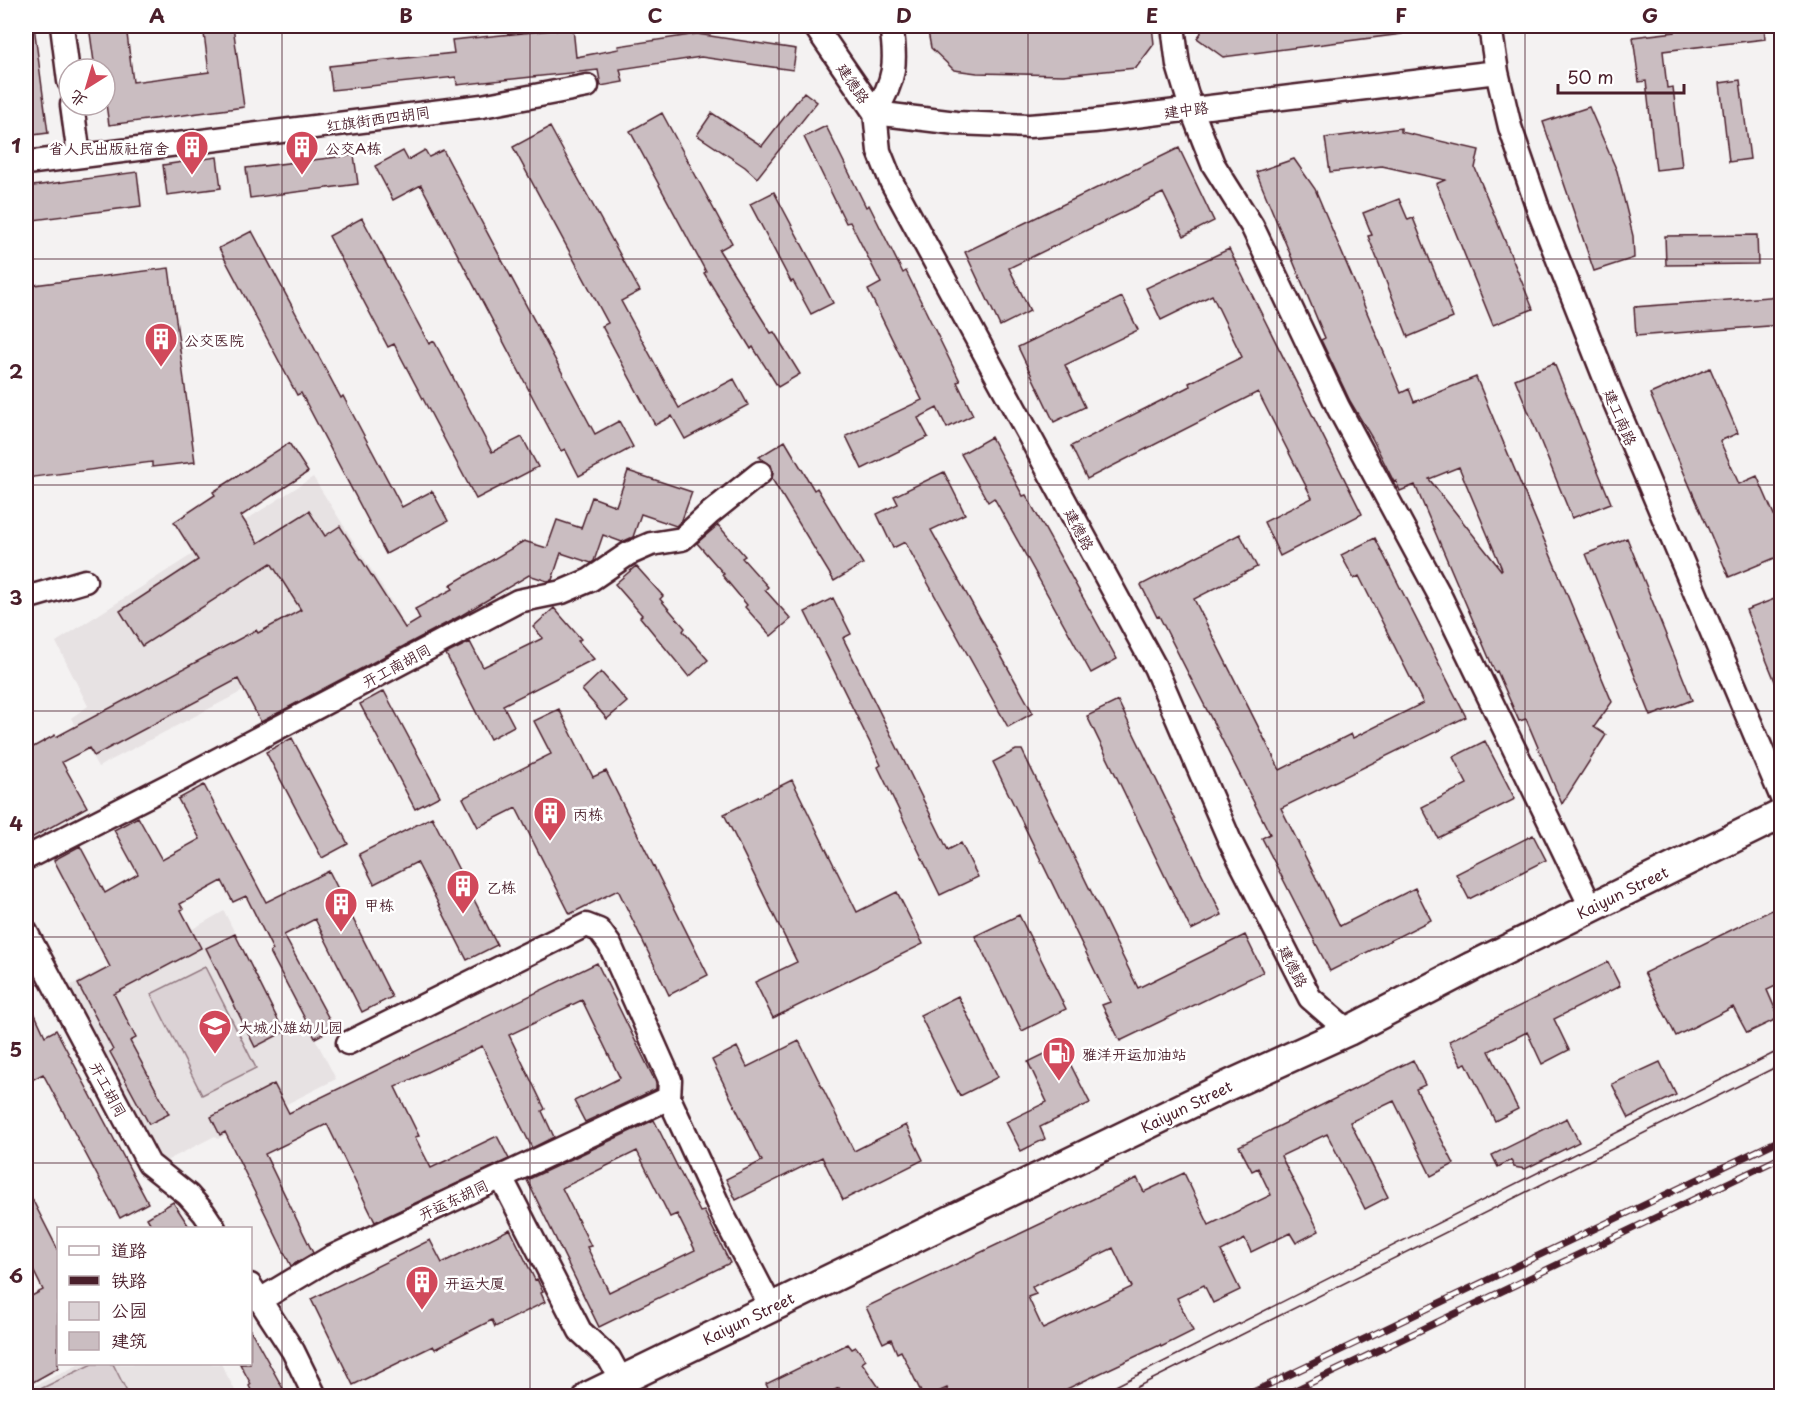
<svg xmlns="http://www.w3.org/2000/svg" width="1807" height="1422" font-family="'Playpen Sans','LXGW WenKai TC',sans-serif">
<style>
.built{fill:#e7e2e3}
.green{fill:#dbd2d5;stroke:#927880;stroke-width:1.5}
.building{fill:#cabdc1;stroke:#4a1f2b;stroke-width:1.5;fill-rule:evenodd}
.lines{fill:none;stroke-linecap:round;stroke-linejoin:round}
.minor-casing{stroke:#4a1f2b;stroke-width:27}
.major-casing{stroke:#4a1f2b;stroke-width:33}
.minor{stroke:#fff;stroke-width:22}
.major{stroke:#fff;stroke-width:28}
.tram{stroke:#4a1f2b;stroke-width:1.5}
.rail-casing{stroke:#4a1f2b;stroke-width:7}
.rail{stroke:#fff;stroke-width:4.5;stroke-dasharray:14;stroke-linecap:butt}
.grid{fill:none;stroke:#4a1f2b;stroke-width:1.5;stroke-opacity:0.55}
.labels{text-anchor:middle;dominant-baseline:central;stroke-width:5;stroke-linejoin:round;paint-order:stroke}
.street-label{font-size:15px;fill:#4a1f2b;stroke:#fff}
.poi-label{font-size:15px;fill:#4a1f2b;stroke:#fff;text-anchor:start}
.neatline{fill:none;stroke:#4a1f2b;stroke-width:2}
.grid-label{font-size:20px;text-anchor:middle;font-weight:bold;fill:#4a1f2b}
</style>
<rect width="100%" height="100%" fill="#f4f2f2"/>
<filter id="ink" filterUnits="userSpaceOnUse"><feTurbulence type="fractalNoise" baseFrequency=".0167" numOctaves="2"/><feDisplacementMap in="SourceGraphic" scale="12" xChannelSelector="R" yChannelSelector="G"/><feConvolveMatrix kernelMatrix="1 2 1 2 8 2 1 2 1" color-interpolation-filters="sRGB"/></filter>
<g filter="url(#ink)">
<path class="built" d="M313,477l85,135v3l-30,18 -106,48 -164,86 -27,-49 17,-12 -32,-64z
M224,911l60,121 22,-11 30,58 -118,60 -3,-3 -53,27 -93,-177 33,-17 1,2 51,-20z
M80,1364h141l17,32h-212v-6z"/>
<path class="green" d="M205,967l51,101 -54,27 -51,-101z
M92,1364h21l16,32h-103z"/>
<path class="building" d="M26,26h8l14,107 -22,3z
M89,26h37l7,56 76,-10 -6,-46h30l11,81 -135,18 -4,-28v-28h-10z
M927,26h42l1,7 70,-7h112l2,18 -18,24 -73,7 -86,-2 -23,-3 -23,-22z
M1200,26h202v8l-179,23 -26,-19 4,-5z
M1674,26h90l1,13 -102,12 4,37 6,-1 9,80 -26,3 -10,-89 -7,1 -6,-45 42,-5z
M573,28l3,29 43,-8 -1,-3 79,-12 99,15 -3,21 -92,-13 -81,12 3,13 -22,4 -3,-16 -141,15 -1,-8 -124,13 -3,-24 125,-13 -2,-13z
M1740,80l10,79 -21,3 -9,-79z
M804,92l13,10 -60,76 -12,-11 -48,-32 15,-22 50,33z
M1589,107l28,64 16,65 1,22 -40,13 -51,-149z
M662,113l70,130 -13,7 52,83 3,-1 26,42 -22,13 -25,-40 -2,2 -47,-76 2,-1 -76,-141z
M826,126l40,81 3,-2 34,68 3,-2 54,110 -3,1 16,33 -26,13 -10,-20 -19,10 10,19 -66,32 -16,-33 76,-36 -54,-110 13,-7 -31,-61 -4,1 -42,-86z
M550,127l90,164 -19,10 58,107 55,-29 14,26 -63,34 -13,-23 -17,9 -53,-99 6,-3 -95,-176z
M1401,128v4l78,18 -4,18 58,141 -40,16 -57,-141 9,-4 -63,-14 -52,6 -5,-34z
M1179,148l35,73 -30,15 -21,-43 -154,75 21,43 -30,15 -35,-74z
M425,150l4,7 14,-7 152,284 24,-13 14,26 -54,29 -14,-27 -4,2 -140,-266 -28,15 -18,-34 28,-15 5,9z
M354,155l4,29 -108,14 -4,-30z
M217,157l4,31 -54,7 -4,-30z
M1294,159l21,30 86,204 8,-4 5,13 62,-25 136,325 -18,25 12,8 -44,69 -36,-85 -7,2 -22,-50 -2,1 -80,-187 -15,6 -4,-10 -2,1 -22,-44 -22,-37 -29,-61 4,-2 -69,-166zM1459,467l43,102 -1,1 -72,-91z
M137,172l4,34 -115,15v-34z
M774,192l59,111 -22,11 -18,-33 -2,1 -41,-78z
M1399,199l9,21 5,-2 40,100 -45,19 -40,-101 4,-1 -9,-22z
M362,218l67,126 5,-3 58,111 30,-15 16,30 -62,32 -82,-155 -6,3 -59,-111z
M252,231l89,167 2,-2 59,111 30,-16 16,30 -62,33 -85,-161 -4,2 -78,-147z
M1757,235l1,29 -92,1 -1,-29z
M1229,249l133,265 -82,42 -16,-34 48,-24 -54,-106 -171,87 -16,-33 119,-60 -1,-3 53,-26 -30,-62 -51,25 -15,-32z
M169,268l26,194 -43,5v-5l-126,16v-192z
M1782,296v29l-146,11 -2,-29z
M1122,297l16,33 -73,35 20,42 -31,15 -36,-75z
M1554,363l57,140 -39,15 -57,-139z
M1710,368l28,65 -18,8 19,43 18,-8 25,57v22l-53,22 -79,-183z
M991,437l32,59 3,-1 91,164 -26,14 -97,-175 -6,4 -27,-48z
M785,441l29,49 3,-2 46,76 -29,17 -62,-102 1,-7 -2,-7 -12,-8z
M289,443l19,29 -67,44 17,27 51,-32 16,25 15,-10 65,102 15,-9 -5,-10 38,-20 -3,-4 74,-44 23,7 10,-28 24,8 11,-31 24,9 12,-35 64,21 -10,28 -6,6 -35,-12 -8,23 -11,5 -19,-7 -9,26 -3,2 -30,-10 -9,27 -5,1 -18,-6 -67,40 -201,107 -23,-43 -144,77 -5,-8 -27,14 25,45 -61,34v-90l29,-16 1,2 200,-107 2,3 43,-23 -30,-47 -129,83 -22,-35 78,-51 -24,-38 41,-27 -2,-3z
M944,472l21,42 -34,16 102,183 -25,14 -103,-185 -12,6 -16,-34 21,-10 -4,-8z
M718,525l27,31 -3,2 26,29 -3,3 26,29 -20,17 -26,-29 2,-2 -25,-30 2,-1 -27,-31z
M1240,534l17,33 -63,32 86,171 71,-36 2,4 70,-35 -64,-127 -5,3 -13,-24 34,-17 91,179 -185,91 59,118 75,-38 16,32 -101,51 -68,-133 8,-4 -111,-218 -2,1 -16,-32z
M1627,538l65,162 -41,16 -65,-162z
M636,566l27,30 -3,3 25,29 -2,3 25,29 -19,17 -49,-60 2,-2 -27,-31z
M1782,596v100h-1l-35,-86z
M833,598l18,36 -8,4 105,212 13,-7 17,34 -38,18 -62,-128 3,-2 -76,-153z
M554,608l27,31 -3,2 16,18 -91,46 11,21 -24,13 -44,-85 24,-12 13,25 60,-29 -10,-11z
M601,672l26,30 -20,17 -25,-29z
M384,691l56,105 -25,13 -55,-105z
M1118,701l104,214 -31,15 -104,-214z
M559,709l34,68 13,-6 102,204 -39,20 -51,-105 -48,24 -54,-106 -38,19 -15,-29 88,-44 -17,-33z
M292,738l56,106 -26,14 -56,-106z
M1485,741l30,58 -77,39 -16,-31 45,-23 -14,-27z
M1016,750h6l116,238 107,-53 18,37 -143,69 -18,-36 8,-3 -117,-240z
M792,780l65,132 40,-20 26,52 -150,74 -18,-36 42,-20 -73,-148z
M204,785l62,117 63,-31 63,126 -30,15 -47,-93 -31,16 50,93 -19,10 -45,-86 3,-2 -27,-54 -13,6 -11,-21 -42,23 3,5 -2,1 20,38 -87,46 22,44 -6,3 39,73 -20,10 -39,-72 3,-2 -35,-66 32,-17 -56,-107 26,-14 25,47 33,-19 -24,-44 24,-13 24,43 38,-21 -22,-40z
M432,817l65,128 -30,15 -50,-98 -43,22 -15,-30z
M1533,835l13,25 -77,39 -13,-25z
M1782,905v78l-15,7 12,28 -32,15 -14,-26 -57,29 -32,-63z
M1019,915l47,94 -44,22 -47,-95z
M235,934l49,98 -29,15 -49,-99z
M1608,962l12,24 -66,33 15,31 -27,14 -15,-32 -38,19 29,58 -23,12 -29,-58 -5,2 -12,-24z
M597,963l59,120v6l-71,33 -11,-21 46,-23 -38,-78 -73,35 36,74 -3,2 12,26 -22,11 -50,-102 -87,41 24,49 -4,1 16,31 66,-32 12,23 -134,63 -48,-98 -62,30 48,99 -22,13 -66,-134 -5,3 -9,-18 63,-33 15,29z
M26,995l19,41 11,-6 92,173 -28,15 -77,-144 -17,9z
M958,996l40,81 -38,19 -40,-81z
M799,1041l55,110 52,-26 17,35 -80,40 -21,-43 -86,43 -10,-21 36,-18 -50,-101 25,-13 10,20z
M1061,1046l29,57 -50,24 5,12 -24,12 -15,-29 41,-20 -19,-40z
M1413,1060l12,25 -9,4 38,75 -23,12 -37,-75 -44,21 38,75 -23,12 -38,-75 -46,22 38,75 -23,12 -6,-10 -39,19 -6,-13 -24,12 19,39 -27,13 -9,-18 -27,13 16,33 -32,16 -1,-2 -108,51h-101l-4,-8 -18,8h-6l-22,-45 -4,2 -6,-14 -8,4 -17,-36 271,-129 7,14 40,-19 25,52 62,-30 -13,-27 -6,3 -13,-25zM1113,1248l19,39 -89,42 -15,-32 8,-3 -4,-7z
M1660,1062l16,33 -47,23 -17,-34z
M1567,1118l12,24 -54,27 -11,-2 -3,-7 -13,7 -6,-12z
M654,1120l46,92 4,-1 26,52 -131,64 -72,-147zM637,1151l33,66 7,-3 18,36 -86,42 -22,-45 4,-1 -29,-58z
M26,1187l32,63v118l-32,18v-87l17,-9 -17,-34z
M173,1202l17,26h-37l-6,-10z
M510,1229l25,51 2,-1 6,13 -2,1 4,9 -50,25 -3,-7 -57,29 -2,-3 -80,39 -42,-86 119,-59 12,23z
M250,1329l37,67h-33l-5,-10 2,-2 -11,-20h10z
M848,1344l4,5 4,-2 10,13 -4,3 23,33h-40l-6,-8 -17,8h-50l-6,-12z"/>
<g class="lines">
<g class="minor-casing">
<path id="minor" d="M62,26l7,55
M815,26l60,87 4,38 12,30 264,486 75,174 80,157 38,33
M1173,26l5,39 13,43 22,56 39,62 86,181 101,187 152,313
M1490,26l7,46 13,55 30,87 70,177 172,407
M72,105l7,51
M875,113l81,10 73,3 65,-5 403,-49
M875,113c20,-33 22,-50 16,-87
M26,163l456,-57 105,-20
M26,598l59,-17
M26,858l155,-79 337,-178 44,-9 28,-12 38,-26 23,-10 31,-5 27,-25 51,-41
M26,932l123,232 39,31 16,18 10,15
M348,1043l238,-118 13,5 11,15 60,135 -1,18 55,119 47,90
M501,1177l168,-79
M250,1285l43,66 22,45
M260,1300l70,-42 171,-81 79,154 29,27 12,22"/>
</g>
<g class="major-casing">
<path id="major" d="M589,1396l638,-310 121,-55 125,-65 309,-152"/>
</g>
<use href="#minor" class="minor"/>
<use href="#major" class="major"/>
<path class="tram" d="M1096,1396l686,-347
M1119,1396l663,-332"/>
<g class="rail-casing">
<path id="rail" d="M1245,1396l537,-257
M1283,1396l499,-239"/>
</g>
<use href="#rail" class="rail"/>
</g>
</g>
<path class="grid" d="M282,26v1370M530,26v1370M779,26v1370M1028,26v1370M1277,26v1370M1525,26v1370M26,259h1756M26,485h1756M26,711h1756M26,937h1756M26,1163h1756"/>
<defs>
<g id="building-pin" transform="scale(1.725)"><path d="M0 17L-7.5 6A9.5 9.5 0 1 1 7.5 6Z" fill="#d1495b" stroke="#fff"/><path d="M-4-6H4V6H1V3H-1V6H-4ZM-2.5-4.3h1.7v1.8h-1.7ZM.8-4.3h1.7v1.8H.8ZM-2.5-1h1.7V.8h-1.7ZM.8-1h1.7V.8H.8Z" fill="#fff"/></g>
<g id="school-pin" transform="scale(1.725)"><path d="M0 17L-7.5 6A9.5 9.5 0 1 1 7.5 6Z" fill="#d1495b" stroke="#fff"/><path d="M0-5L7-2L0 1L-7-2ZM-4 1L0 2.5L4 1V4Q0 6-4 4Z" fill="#fff"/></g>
<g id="fuel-pin" transform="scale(1.725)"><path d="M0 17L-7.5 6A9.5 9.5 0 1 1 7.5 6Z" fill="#d1495b" stroke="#fff"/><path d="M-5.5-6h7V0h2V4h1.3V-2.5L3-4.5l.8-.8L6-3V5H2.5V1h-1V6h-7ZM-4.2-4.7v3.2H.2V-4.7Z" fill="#fff"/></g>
</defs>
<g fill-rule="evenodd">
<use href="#building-pin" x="192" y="147"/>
<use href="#building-pin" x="302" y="147"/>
<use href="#building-pin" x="161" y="339"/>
<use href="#building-pin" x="550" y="813"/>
<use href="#building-pin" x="463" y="886"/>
<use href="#building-pin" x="341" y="904"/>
<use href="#school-pin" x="215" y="1026"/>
<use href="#fuel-pin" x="1059" y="1053"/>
<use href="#building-pin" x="422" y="1282"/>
</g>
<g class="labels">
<g class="street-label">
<text transform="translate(854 83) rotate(56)">建德路</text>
<text transform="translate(1186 109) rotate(-7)">建中路</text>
<text transform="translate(378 118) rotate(-8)">红旗街西四胡同</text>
<text transform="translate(1621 417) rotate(67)">建工南路</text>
<text transform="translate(1080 529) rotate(62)">建德路</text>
<text transform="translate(396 665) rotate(-28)">开工南胡同</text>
<text transform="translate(1622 892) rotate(-26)">Kaiyun Street</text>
<text transform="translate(1294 966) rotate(63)">建德路</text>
<text transform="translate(109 1089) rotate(62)">开工胡同</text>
<text transform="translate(1186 1106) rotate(-26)">Kaiyun Street</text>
<text transform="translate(453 1199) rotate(-25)">开运东胡同</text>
<text transform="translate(748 1318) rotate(-26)">Kaiyun Street</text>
</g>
<g class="poi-label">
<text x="169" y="147" text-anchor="end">省人民出版社宿舍</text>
<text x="325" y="147">公交A栋</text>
<text x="184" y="339">公交医院</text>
<text x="573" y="813">丙栋</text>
<text x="486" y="886">乙栋</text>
<text x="364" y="904">甲栋</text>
<text x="238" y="1026">大城小雄幼儿园</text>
<text x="1082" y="1053">雅洋开运加油站</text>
<text x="445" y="1282">开运大厦</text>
</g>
</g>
<rect width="1807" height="1422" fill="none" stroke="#fff" stroke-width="66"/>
<rect x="57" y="1227" width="195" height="138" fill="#ffffff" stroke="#b7a5aa" stroke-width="1.5"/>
<rect x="69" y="1246" width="30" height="9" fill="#ffffff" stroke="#b7a5aa" stroke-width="1.5"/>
<text x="111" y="1257" font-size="18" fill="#4a1f2b">道路</text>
<rect x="69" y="1276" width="30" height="9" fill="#4a1f2b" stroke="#b7a5aa" stroke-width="1.5"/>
<text x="111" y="1287" font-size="18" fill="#4a1f2b">铁路</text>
<rect x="69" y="1302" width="30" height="18" fill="#dbd2d5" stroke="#b7a5aa" stroke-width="1.5"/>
<text x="111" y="1317" font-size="18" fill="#4a1f2b">公园</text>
<rect x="69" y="1332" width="30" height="18" fill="#cabdc1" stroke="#b7a5aa" stroke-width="1.5"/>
<text x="111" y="1347" font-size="18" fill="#4a1f2b">建筑</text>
<g transform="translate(87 87) rotate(217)"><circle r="28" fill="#ffffff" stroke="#b7a5aa" stroke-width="1.5"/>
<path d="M0-4.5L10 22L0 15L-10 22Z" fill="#d1495b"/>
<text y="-9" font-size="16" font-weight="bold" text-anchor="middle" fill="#4a1f2b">北</text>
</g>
<path d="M1558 84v9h126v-9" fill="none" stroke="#4a1f2b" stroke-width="3"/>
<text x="1567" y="84" font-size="18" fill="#4a1f2b" stroke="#ffffff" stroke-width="4.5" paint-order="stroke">50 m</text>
<rect x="33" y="33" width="1741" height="1356" class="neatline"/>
<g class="grid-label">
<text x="157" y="23">A</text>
<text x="406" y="23">B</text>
<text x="655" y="23">C</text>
<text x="904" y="23">D</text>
<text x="1152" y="23">E</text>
<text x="1401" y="23">F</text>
<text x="1650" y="23">G</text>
<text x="16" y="153">1</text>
<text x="16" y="379">2</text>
<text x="16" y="605">3</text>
<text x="16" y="831">4</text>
<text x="16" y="1057">5</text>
<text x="16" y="1283">6</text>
</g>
</svg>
